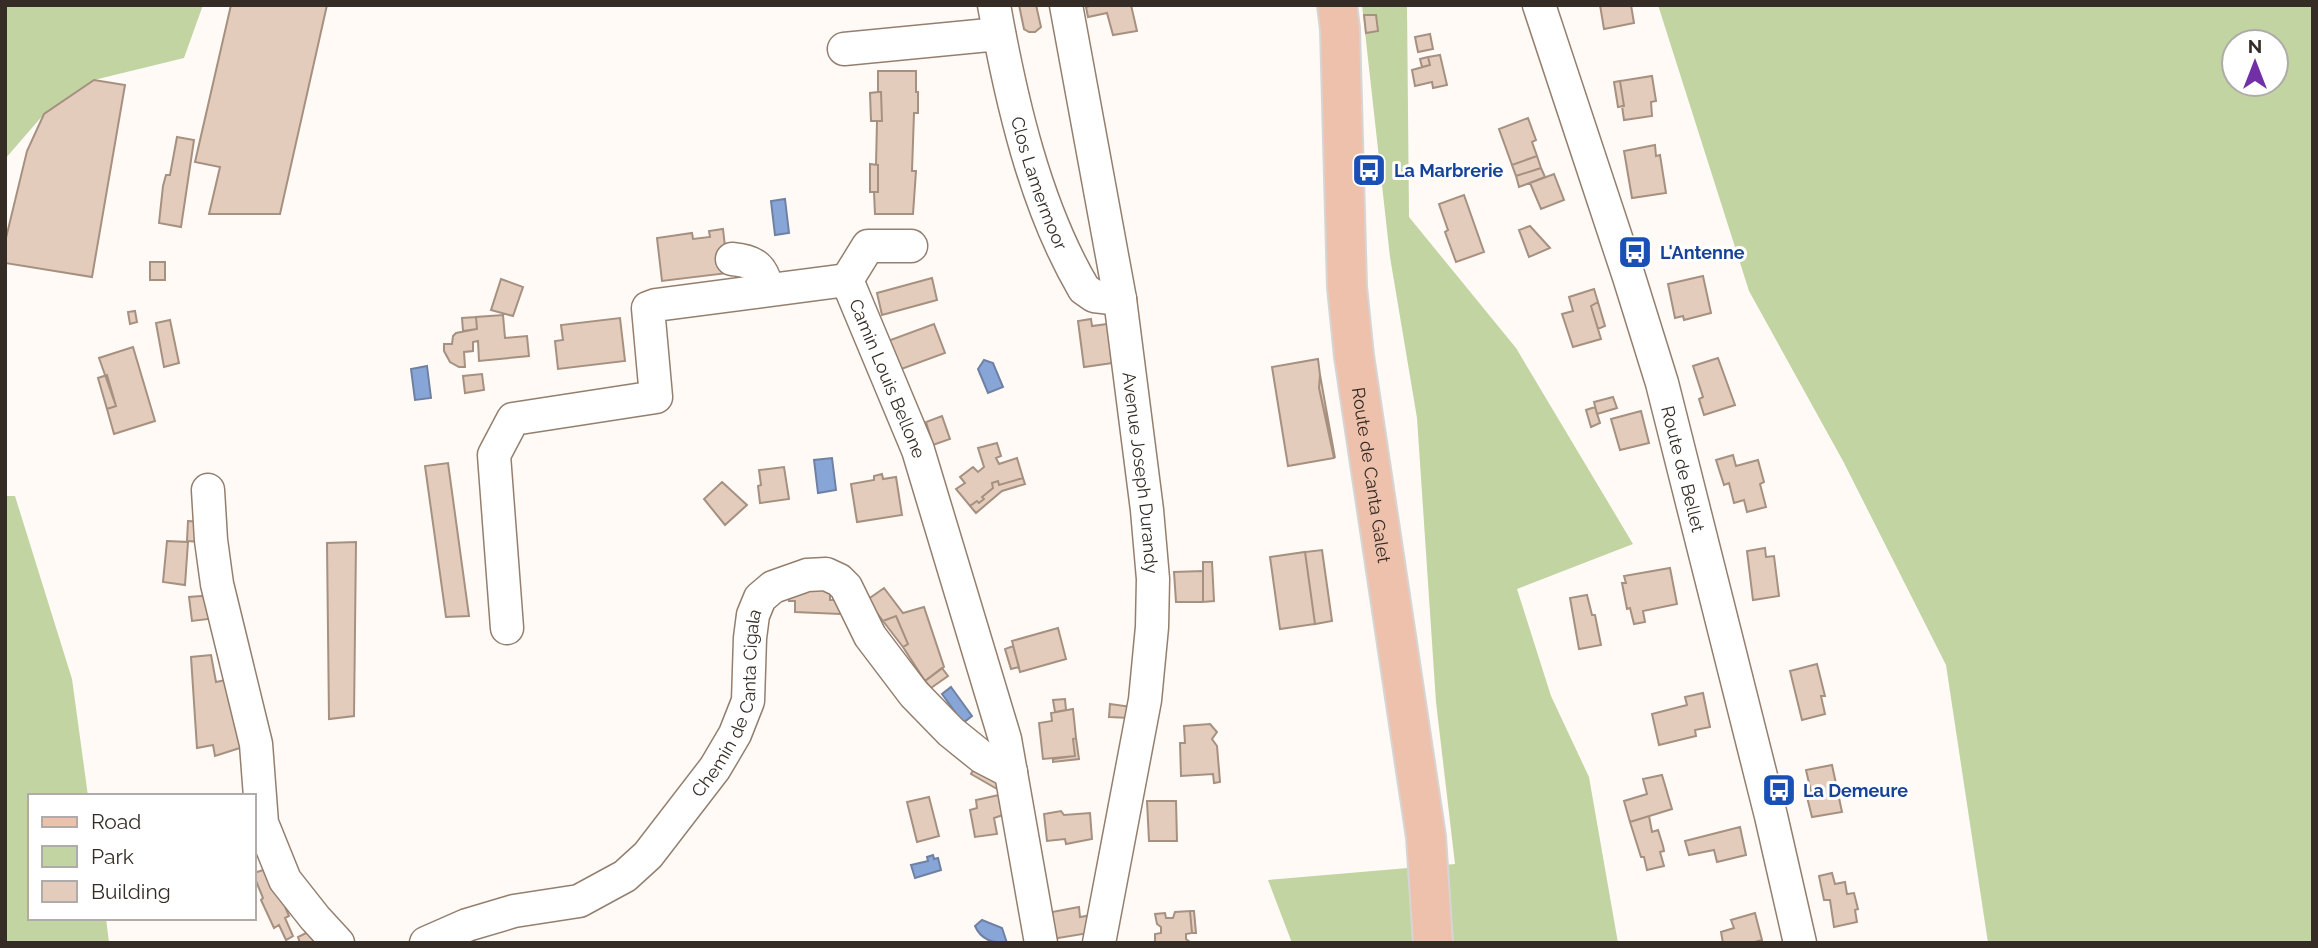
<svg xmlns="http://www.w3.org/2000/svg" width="2318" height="948" font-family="Raleway,sans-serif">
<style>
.green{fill:#c1d4a2;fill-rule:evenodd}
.water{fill:#88a5d8;stroke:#6f81a3;stroke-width:2}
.building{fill:#e4ccbc;stroke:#a69080;stroke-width:2}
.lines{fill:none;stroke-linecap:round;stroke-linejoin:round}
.minor-casing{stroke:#947f6f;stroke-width:35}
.major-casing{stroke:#d7d5d4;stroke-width:42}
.minor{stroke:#fff;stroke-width:32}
.major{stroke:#eec1ad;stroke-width:38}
.labels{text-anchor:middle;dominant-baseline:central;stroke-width:6;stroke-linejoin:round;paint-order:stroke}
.transit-label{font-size:18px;font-weight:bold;fill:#164399;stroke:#fff;text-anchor:start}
.street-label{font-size:18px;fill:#352c26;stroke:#fff}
</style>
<rect width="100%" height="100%" fill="#fffaf6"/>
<path class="green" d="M5,5h198l-19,53 -90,22 -50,34 -39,45z
M1362,5l45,1 2,211 107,131 117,196 -116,45 34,107 38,81 29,166h-326l-24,-63 187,-16 -19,-162 -19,-284 -27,-161z
M1658,5h655v938h-325l-42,-278 -103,-204 -94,-170zM2234,42h42v42h-42z
M5,496h10l57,183 16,117h-58v122h76l3,25h-104z"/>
<path class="water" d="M785,199l4,34 -14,2 -4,-34z
M984,360l9,3 10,24 -15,6 -10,-24z
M427,366l4,32 -16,2 -4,-31z
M832,458l4,32 -18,3 -4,-33z
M951,687l21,29 -9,7 -21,-29z
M933,855l1,4 4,-1 3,12 -26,8 -4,-13 17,-4 -1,-4z
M982,920l20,8 5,15c-14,0 -26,-3 -32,-17z"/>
<path class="building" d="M231,5h96l-47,209h-71l11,-47 -25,-5z
M1019,5h17l5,22 -6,5h-6l-5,-3z
M1093,5h38l6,26 -24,4 -6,-22 -19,4 -2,-10z
M1600,5h31l3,18 -30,6z
M1364,15h12l2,16 -12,2z
M1430,34l3,15 -15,3 -3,-15z
M1440,55l7,30 -14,3 -1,-6 -17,4 -3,-16 18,-5 -2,-8z
M1428,57l2,8 -8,2 -2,-8z
M878,71h38v21h2v21h-4l-2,58h4l-3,43h-38l-1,-22h4v-27h-2l1,-44h5l-1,-29h-3z
M1652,76l4,25 -5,1 1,14 -28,4 -2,-14h2l-4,-25z
M94,80l31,5 -33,192 -87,-14v-21l22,-91 17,-37z
M1620,81l4,25 -6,1 -4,-25z
M878,92h3l1,29h-11l-1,-28z
M1528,118l8,22 -4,2 5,14 -25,9 -13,-36z
M177,137l17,3 -13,87 -22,-4 4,-37 3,-11h4z
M1655,145l1,11 4,-1 6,38 -34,5 -8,-47z
M1537,156l4,12 -25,8 -4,-11z
M870,164l8,1v27h-8z
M1541,168l4,9 -26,10 -3,-11z
M1554,174l10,26 -23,9 -11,-26z
M1464,195l20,57 -28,10 -11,-30 3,-2 -9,-26z
M1530,226l20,22 -21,9 -10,-27z
M723,229l5,44 -66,8 -5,-43 35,-5 1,6 17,-2 -1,-6z
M150,262h15v18h-15z
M1703,276l8,37 -27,7 -1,-4 -8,2 -7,-34z
M932,278l5,22 -55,15 -5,-22z
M501,279l22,8 -10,29 -22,-6z
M1594,289l4,13 -7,4 10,33 -28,8 -11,-33 11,-3 -4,-14z
M1598,302l7,24 -7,3 -7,-23z
M135,311l2,11 -7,2 -2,-12z
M503,315l2,23 22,-2 2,20 -50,5 -1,-20 -5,1v9l-9,1 1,15h-6l-9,-5 -6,-11v-7h8l1,-8 3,-3 21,-4 -1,-12z
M476,317l1,12 -14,2 -1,-13z
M620,318l5,43 -67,8 -3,-28 8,-1 -2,-15z
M1091,319l1,7 22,-3 6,39 -36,5 -6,-46z
M170,320l9,43 -15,4 -8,-44z
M934,324l11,29 -49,18 -11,-29z
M133,347l22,74 -41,13 -7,-25 9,-3 -17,-48z
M1718,358l17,47 -31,10 -5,-16 4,-2 -10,-31z
M1318,359l2,16 -1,13 15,70 -46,8 -16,-99z
M482,374l2,16 -19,3 -2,-17z
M107,375l9,31 -9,3 -9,-31z
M1320,375l15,83 -16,-70z
M1613,397l4,11 -20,6 -3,-12z
M1595,407l5,16 -9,4 -5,-17z
M1641,411l8,32 -29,7 -9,-31z
M942,416l8,23 -17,6 -7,-23z
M997,443l4,13 -5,2 3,6 18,-6 6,20 -24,7 -1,-4 -6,2 1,5 -11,9 2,2 -5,4 -2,-2 -7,5 -14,-17 9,-6 -5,-6 13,-10 5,5 6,-5 -6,-19z
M1733,455l3,11 22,-6 6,22 -4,2 6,23 -19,5 -3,-12 -10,3 -5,-20 -5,2 -8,-25z
M448,463l21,153 -23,1 -21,-151z
M784,467l5,32 -29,4 -2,-17 3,-1 -2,-15z
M882,474l1,5 13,-2 6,38 -45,7 -6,-38 23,-4v-4z
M1023,478l2,6 -23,7 -26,22 -6,-7 7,-5 2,2 5,-4 -2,-2 11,-9 -1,-5 6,-2 1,4z
M722,482l25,23 -22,20 -21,-26z
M188,521l15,1 -1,20 -15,-1z
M167,541l21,1 -3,43 -22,-3z
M356,542l-2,174 -25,3 -2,-176z
M1765,548l1,9 8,-1 5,40 -26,4 -6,-49z
M1322,550l10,71 -17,3 -10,-72z
M1305,552l10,72 -35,5 -10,-72z
M1203,562h9l2,39 -11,1z
M1670,568l7,36 -34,7 2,11 -11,2 -4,-16 -3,1 -5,-26h4l-2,-7z
M1203,571v31h-27l-2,-30z
M830,586v14h11l-1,14 -45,-2v-11h-6v-8z
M884,588l19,25 21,-6 20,60 -19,14 -22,-34 5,-3 -12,-28 -13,5 -16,-21z
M214,595l3,23 -25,3 -3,-24z
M1587,595l5,20h3l6,30 -22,4 -9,-51z
M896,616l12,28 -5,3 -20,-26z
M1058,628l8,31 -46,13 -8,-31z
M1013,646l6,21 -8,2 -6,-20z
M211,655l5,27 10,-2 20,66 -31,10 -2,-11 -16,3 -6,-91z
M1817,664l8,32h-4l4,18 -23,6 -12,-49z
M942,668l6,8 -17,12 -6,-7z
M1703,693l7,34 -15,3 1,6 -37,9 -7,-31 35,-9 -2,-8z
M1065,699l1,11 -11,2 -2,-12z
M1110,704l22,3 -2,11 -21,-1z
M1073,709l3,29 -3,1 2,17 -32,3 -4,-36 13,-2 -1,-8z
M1210,724l7,8 -5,7 5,7 3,36 -6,1 -1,-9 -32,2 -1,-33h5l-1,-17z
M1076,738l3,21 -26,3v-3l22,-3 -2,-17z
M977,764l26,15 -6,10 -26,-15z
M1832,765l10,47 -30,5 -6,-24 5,-1 -5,-22z
M1662,775l10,34 -42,13 -6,-21 23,-7 -4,-15z
M999,795l4,20 -9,3 3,16 -22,3 -5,-27 7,-2 -1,-8z
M929,797l10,39 -22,6 -10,-40z
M1147,801h29l1,40h-28z
M1061,811l3,4 26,-2 2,26 -26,5 -1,-5 -18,2 -3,-27z
M1649,816l3,16 6,-2 5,16 1,5 -4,1 4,14 -17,4 -3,-13h-3l-11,-35z
M1740,827l6,28 -29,7 -3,-12 -25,5 -4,-14z
M269,868l20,48 -4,2 8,18 -7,4 -7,-15 -5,3 -13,-28 2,-2 -9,-22v-3z
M1832,873l3,11 10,-2 2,12 7,-1 4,16 -3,1 2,12 -23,5 -4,-27h-6l-5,-24z
M1079,907l1,10 12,-2 -3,18 -43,7 7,-19 -1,-9z
M1190,911l2,22 -6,1v5l5,4h-36v-9l6,-1v-6l-4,-3 -2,-10 10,-1 1,5h7l2,-6z
M1190,911h4l2,22h-4z
M1755,913l7,27 -11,3h-28l-2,-11 13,-4 -3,-8z
M312,930l7,13h-19l-2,-6z"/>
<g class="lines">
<g class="minor-casing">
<g id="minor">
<path id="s1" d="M994,5c17,95 41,201 90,284l10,7 26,3"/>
<path id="s2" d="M1066,5l54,294 27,211 6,69 -1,48 -7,73 -46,243"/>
<path id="s3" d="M1539,5l90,272 33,106 109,433 29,127"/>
<path d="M844,49l155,-15"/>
<path d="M732,259c22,2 31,8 35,30"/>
<path d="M847,280l21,-34h43"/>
<path d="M208,490l3,50 6,44 39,160 6,79 23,57 30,38 23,25"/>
<path id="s4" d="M507,628l-13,-173 19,-36 143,-22 -8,-89 8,-3 191,-25 71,170 87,289 36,204"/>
<path id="s5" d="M426,943l41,-18 47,-14 65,-10 46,-25 23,-21 67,-87 20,-34 13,-33 2,-63 3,-23 7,-17 13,-11 34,-12 19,-1 13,6 7,7 24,49 44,58 37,38 31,25 29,15"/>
</g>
</g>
<g class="major-casing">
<g id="major">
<path id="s6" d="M1337,5l3,24 7,258 7,69 72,481 7,106"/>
</g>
</g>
<use href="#minor" class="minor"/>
<use href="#major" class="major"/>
</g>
<defs>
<g id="bus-square" transform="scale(1.75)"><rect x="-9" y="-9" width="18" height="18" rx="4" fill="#1a4fb4" stroke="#fff"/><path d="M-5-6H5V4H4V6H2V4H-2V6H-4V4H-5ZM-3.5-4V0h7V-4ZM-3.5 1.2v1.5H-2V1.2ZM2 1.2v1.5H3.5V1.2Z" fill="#fff"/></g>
</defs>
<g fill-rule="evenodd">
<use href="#bus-square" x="1369" y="170"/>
<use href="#bus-square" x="1635" y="252"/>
<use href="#bus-square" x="1779" y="790"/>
</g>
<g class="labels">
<g class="transit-label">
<text x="1394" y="170">La Marbrerie</text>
<text x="1660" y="252">L'Antenne</text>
<text x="1803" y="790">La Demeure</text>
</g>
<g class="street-label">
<text stroke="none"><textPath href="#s1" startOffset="184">Clos Lamermoor</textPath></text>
<text stroke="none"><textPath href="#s4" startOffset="756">Camin Louis Bellone</textPath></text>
<text stroke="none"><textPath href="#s3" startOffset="486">Route de Bellet</textPath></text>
<text stroke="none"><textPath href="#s2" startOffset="474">Avenue Joseph Durandy</textPath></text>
<text stroke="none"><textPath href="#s6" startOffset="472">Route de Canta Galet</textPath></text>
<text stroke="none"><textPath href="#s5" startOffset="420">Chemin de Canta Cigala</textPath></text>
</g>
</g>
<rect width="2318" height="948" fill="none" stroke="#352c26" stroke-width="14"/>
<rect x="28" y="794" width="228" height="126" fill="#ffffff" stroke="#aeaba8" stroke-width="2"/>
<rect x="42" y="817" width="35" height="10" fill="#eec1ad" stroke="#aeaba8" stroke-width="2"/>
<text x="91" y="829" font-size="21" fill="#352c26">Road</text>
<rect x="42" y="846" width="35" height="21" fill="#c1d4a2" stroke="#aeaba8" stroke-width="2"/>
<text x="91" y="864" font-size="21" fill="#352c26">Park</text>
<rect x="42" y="881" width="35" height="21" fill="#e4ccbc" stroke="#aeaba8" stroke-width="2"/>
<text x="91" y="899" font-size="21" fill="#352c26">Building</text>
<g transform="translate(2255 63)"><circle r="33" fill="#ffffff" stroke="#aeaba8" stroke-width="2"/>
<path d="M0-5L12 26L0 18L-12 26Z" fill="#7130a5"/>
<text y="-10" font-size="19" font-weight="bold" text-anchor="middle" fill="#352c26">N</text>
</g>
</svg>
